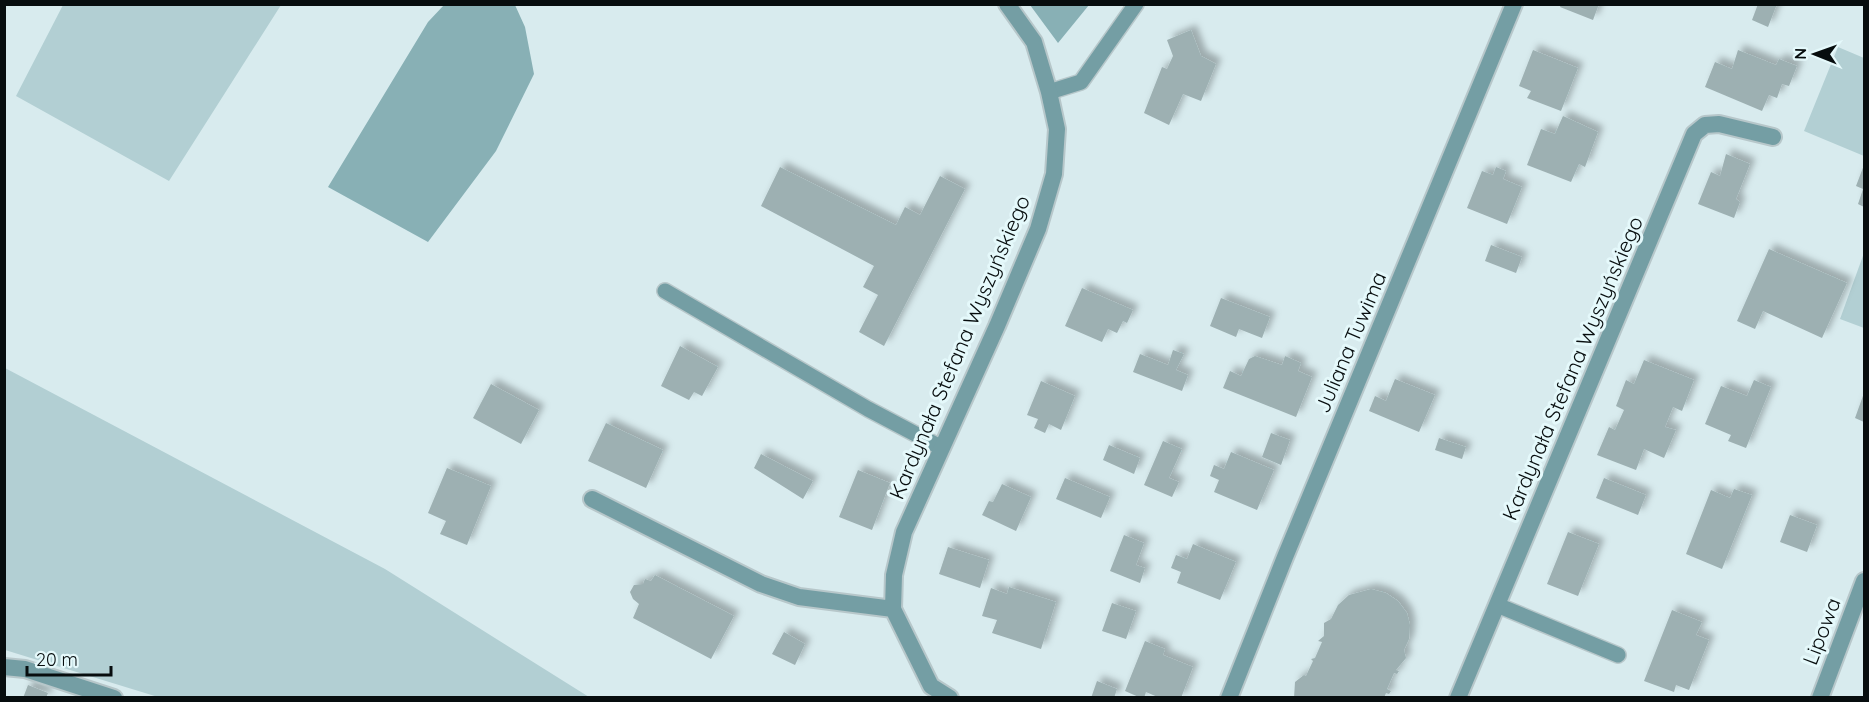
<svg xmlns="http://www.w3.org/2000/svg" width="1869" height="702" font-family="Quicksand,sans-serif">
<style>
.green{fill:#b2cfd3}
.forest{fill:#88b0b5}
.building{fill:#9db0b2;filter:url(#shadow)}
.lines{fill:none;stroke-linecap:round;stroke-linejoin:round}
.service-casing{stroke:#b7c7ca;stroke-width:18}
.minor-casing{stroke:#b7c7ca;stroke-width:20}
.service{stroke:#749ea4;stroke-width:15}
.minor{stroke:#749ea4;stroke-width:16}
.labels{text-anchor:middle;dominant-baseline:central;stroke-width:6;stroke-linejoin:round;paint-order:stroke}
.street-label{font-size:21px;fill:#070d0e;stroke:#e5f9fb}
</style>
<defs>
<filter id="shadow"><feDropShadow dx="5.5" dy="-5.5" stdDeviation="3" flood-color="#0004"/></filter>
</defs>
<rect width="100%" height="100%" fill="#d8ebee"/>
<path class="green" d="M63,5v-1l218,1 -112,176 -153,-85z
M1838,47l26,11v98l-60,-25z
M1864,253v75l-24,-9z
M5,368l380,201 204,128h-431l-153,-47z"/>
<path class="forest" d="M444,5h71l10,22 9,47 -38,77 -68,91 -100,-55 100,-165z
M1030,5h59l-31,38z"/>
<path class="building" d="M1561,4h38l-6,16 -33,-13z
M1758,4h19l-9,23 -16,-7z
M1191,30l10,26 15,8 -15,37 -18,-7 -14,31 -25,-12 18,-46 5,2 6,-13 -6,-16z
M1533,50l45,18 -17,43 -34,-13 4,-7 -12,-5z
M1738,50l38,15 3,-6 18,7 -8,20 -7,-2 -5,14 -8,-3 -7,16 -57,-24 10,-25 17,7z
M1563,116l35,16 -13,35 -6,-3 -8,18 -44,-17 14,-36 14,5z
M1726,154l24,10 -14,35 4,3 -6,16 -36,-14 13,-32 9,4z
M1864,165v42l-6,-3 5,-15 -7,-3z
M780,167l116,58 9,-18 15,8 20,-39 25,13 -81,157 -25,-14 19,-37 -15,-8 11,-21 -113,-60z
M1496,167l10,4 -3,8 19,8 -15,37 -40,-16 15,-37 11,4z
M1491,245l31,12 -6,16 -31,-12z
M1769,249l78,34 -25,55 -59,-27 -8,18 -18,-8z
M1082,288l51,22 -6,13 -4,-2 -6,12 -9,-4 -6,13 -37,-16z
M1221,298l49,19 -8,21 -23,-9 -3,8 -26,-11z
M680,346l38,21 -16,29 -8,-4 -5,8 -28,-14z
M1173,350l11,4 -8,16 12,5 -6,16 -49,-19 7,-18 28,11z
M1255,356l27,9 3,-9 16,7 -3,8 14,6 -16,40 -73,-29 7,-17 11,5 8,-17z
M1644,360l50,20 -12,31 -9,-4 -8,20 11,3 -12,28 -20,-9 -8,21 -39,-15 12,-28 6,3 9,-20 -8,-4 10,-26 8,4z
M1395,379l40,16 -16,37 -50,-21 6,-15 11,5z
M1754,380l17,7 -25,61 -18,-7 3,-6 -26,-11 16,-38 26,10z
M1041,381l34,15 -14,34 -12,-6 -4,9 -11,-5 4,-9 -11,-4z
M491,384l48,26 -18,34 -48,-26z
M1864,393v29l-9,-4z
M606,423l57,27 -17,38 -58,-27z
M1271,433l19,7 -9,25 -19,-8z
M1439,438l27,9 -4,12 -27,-9z
M1163,441l19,8 -13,29 10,4 -7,15 -28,-12z
M1109,445l31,13 -6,16 -31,-14z
M1231,452l43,18 -17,40 -43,-18 5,-12 -9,-4 4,-11 10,4z
M761,454l52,27 -10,18 -49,-31z
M447,468l44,18 -24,59 -27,-11 6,-13 -18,-8z
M858,470l32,13 -18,47 -33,-13z
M1065,478l45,19 -9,21 -45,-19z
M1604,478l42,17 -8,20 -42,-17z
M1002,484l29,13 -15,34 -34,-16 7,-14 4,1z
M1734,489l18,6 -30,74 -36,-15 25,-64 19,8z
M1790,515l27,10 -10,27 -27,-10z
M1568,532l31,12 -21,52 -31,-12z
M1124,535l20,8 -8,22 9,3 -5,15 -30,-12z
M1193,544l43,18 -16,38 -43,-17 4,-11 -10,-4 5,-13 11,4z
M948,547l41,13 -9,28 -41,-14z
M655,575l79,41 -23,43 -78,-41 6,-14 -6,-5 -3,-7 4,-7 9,-1 2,-5 6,2z
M1009,587l47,15 -15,47 -49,-16 5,-13 -15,-4 9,-28 16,6z
M1371,589l15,4 12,8 9,12 3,12 -1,14 -5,11 2,8 -10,12 3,1 -2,3 -3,-1 -7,16 4,2 -2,3 -3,-1 -2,5h-90l1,-16 9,-7 2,1 7,-15 -2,-2 4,-1 7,-16 -4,-1 6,-5v-13l7,-4 7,-14 11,-10z
M1112,603l24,8 -10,28 -24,-8z
M1672,610l30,12 -6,13 13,5 -20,50 -13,-5 -2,7 -30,-11z
M784,632l21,12 -10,21 -23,-11z
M1145,641l20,8 -2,6 30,12 -12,31h-21l-14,-6 -2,6h-3l-16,-7z
M1097,681l20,8 -3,9h-23z
M28,685l20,8 -2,5h-23z"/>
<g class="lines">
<g class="service-casing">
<path id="service" d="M1049,92l32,-10 55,-78
M665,291l203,118 74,39
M1497,605l121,50"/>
</g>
<g class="minor-casing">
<path id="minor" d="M592,499l169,85 38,13 94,12
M4,667l21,2 89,29
M950,698l-19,-12 -38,-77 1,-34 10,-43 93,-206 41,-97 16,-55 3,-45 -8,-37 -15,-50 -27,-38
M1229,698l56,-141 229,-553
M1458,698l236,-564 11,-9 14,-1 54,13
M1820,698l44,-117"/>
</g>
<use href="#service" class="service"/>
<use href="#minor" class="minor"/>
</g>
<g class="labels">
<g class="street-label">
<text transform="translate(1350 342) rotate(-67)">Juliana Tuwima</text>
<text transform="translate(959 347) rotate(-67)">Kardynała Stefana Wyszyńskiego</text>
<text transform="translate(1572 368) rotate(-67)">Kardynała Stefana Wyszyńskiego</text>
<text transform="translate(1821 631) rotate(-69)">Lipowa</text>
</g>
</g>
<rect width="1869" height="702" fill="none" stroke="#070d0e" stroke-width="12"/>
<g transform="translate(1815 54) rotate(271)" stroke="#e5f9fb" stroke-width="4.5" paint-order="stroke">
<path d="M0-4.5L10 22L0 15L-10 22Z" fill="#070d0e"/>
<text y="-9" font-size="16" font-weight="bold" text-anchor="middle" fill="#070d0e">N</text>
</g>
<path d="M27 666v9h84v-9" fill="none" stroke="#070d0e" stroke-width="3"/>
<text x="36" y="666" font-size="18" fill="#070d0e" stroke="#e5f9fb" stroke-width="4.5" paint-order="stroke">20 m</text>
</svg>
